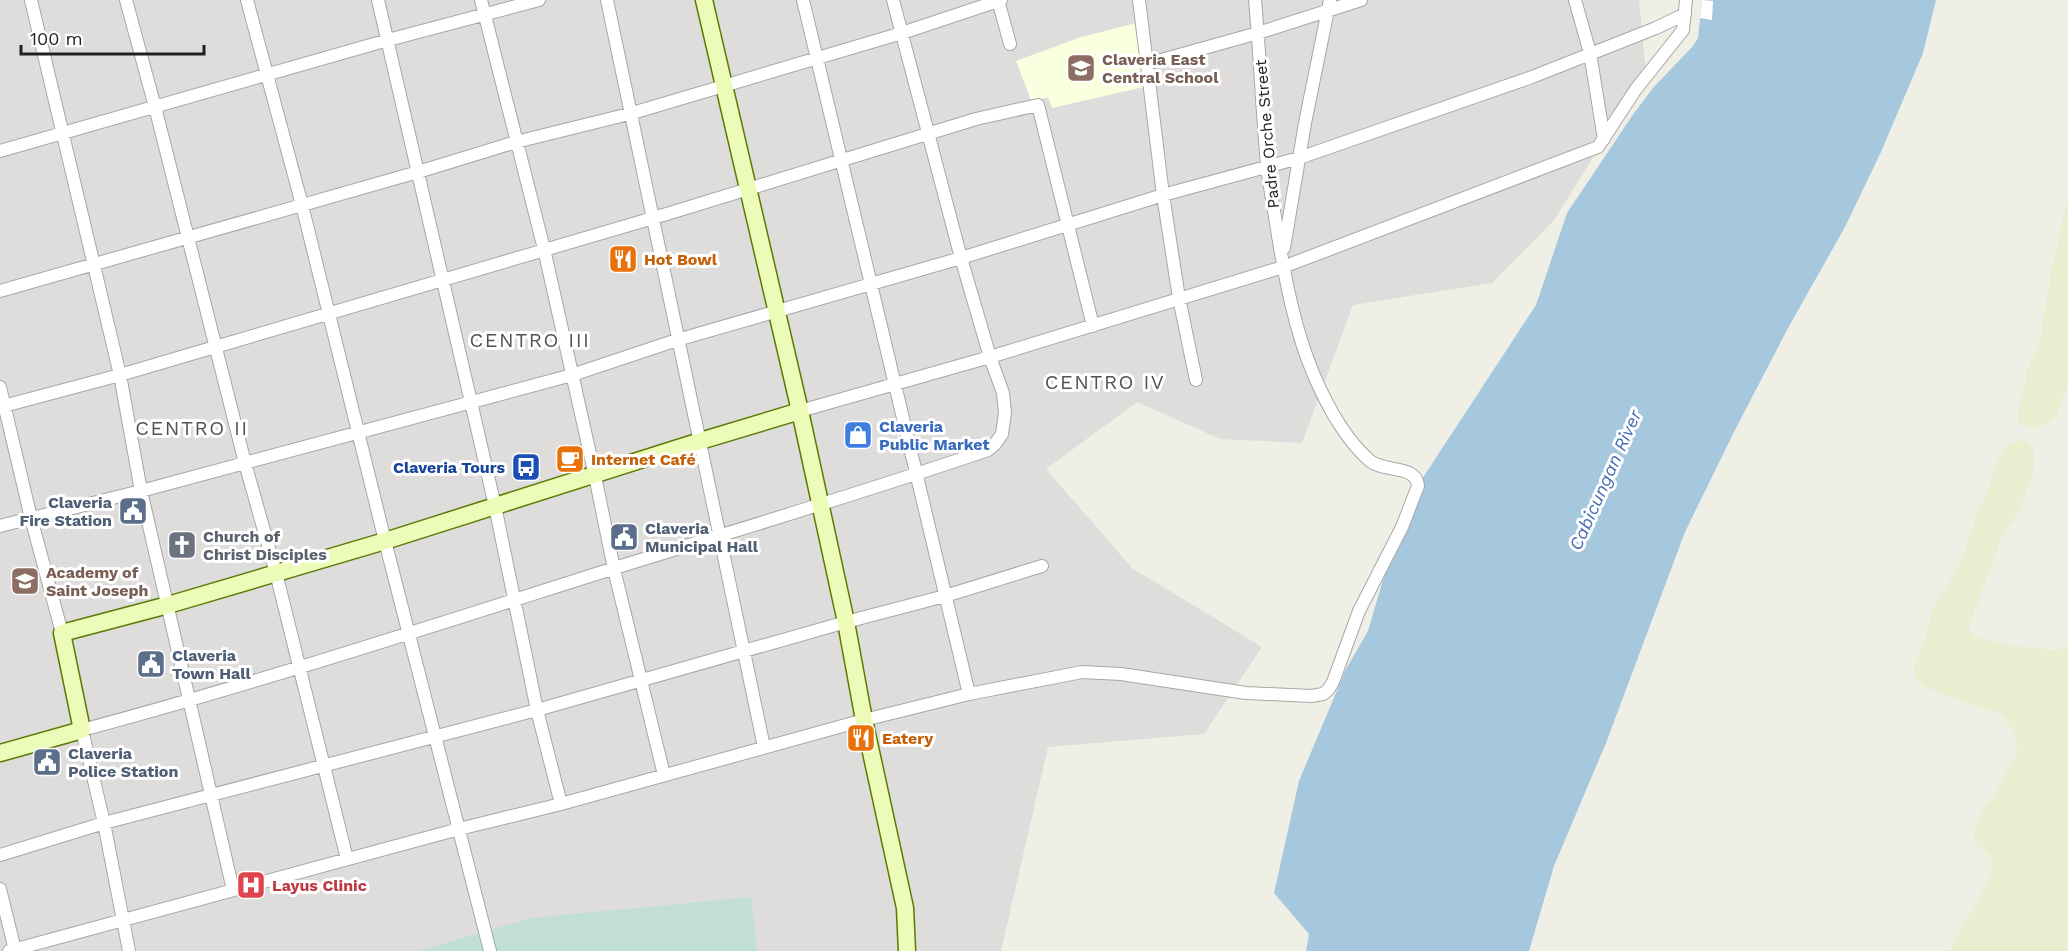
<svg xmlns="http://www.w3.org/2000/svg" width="2068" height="951" font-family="'Work Sans',sans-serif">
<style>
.residential{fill:#dedddc}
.education{fill:#faffe0}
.farmland{fill:#e8efd1}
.wetland{fill:#c2dfd6}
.water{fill:#a5c8df}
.pier{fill:#fff}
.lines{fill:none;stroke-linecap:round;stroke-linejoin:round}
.street-casing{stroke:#a7a7a7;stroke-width:14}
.secondary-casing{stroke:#5a7b02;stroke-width:19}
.street{stroke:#fff;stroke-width:12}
.secondary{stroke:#edfbb9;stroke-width:16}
.labels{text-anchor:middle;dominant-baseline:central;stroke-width:6;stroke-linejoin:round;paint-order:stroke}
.education-label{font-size:16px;font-weight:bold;fill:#785e54;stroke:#fff;text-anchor:start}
.street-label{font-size:16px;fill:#202020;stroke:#fff}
.food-label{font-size:16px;font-weight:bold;fill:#c56008;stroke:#fff;text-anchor:start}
.shop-label{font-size:16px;font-weight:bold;fill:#366cbe;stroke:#fff;text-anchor:start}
.transit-label{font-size:16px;font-weight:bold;fill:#164399;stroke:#fff;text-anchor:end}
.service-label{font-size:16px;font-weight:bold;fill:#4e5e75;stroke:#fff;text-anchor:start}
.worship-label{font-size:16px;font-weight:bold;fill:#5b616d;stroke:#fff;text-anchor:start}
.health-label{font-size:16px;font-weight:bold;fill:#be3a42;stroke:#fff;text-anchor:start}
.water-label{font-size:18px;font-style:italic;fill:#496cb2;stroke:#fff}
.quarter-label{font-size:20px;letter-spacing:1.5px;fill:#535353;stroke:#fff}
</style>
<rect width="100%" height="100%" fill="#f0efe6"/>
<path class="residential" d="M0,0h1639l7,72 -91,147 -63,64 -139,22 -51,138 -82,-4 -83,-37 -91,67 86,99 130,79 -58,87 -156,13 -47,204h-1001z"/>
<path class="education" d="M1136,23l12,63 -96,22 -4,-11 -16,6 -16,-42 62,-23z"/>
<path class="farmland" d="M2068,198v185l-12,33 -9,7 -15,5 -15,-6 1,-10 6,-20 3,-22 12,-26 14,-83z
M2021,440l6,1 6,8 1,11 -2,17 -12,32 -18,28 -33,89 1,5 8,7 28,7 48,5 14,-3v304h-119l43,-78 1,-10 -2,-5 -16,-15v-11l7,-21 10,-13 25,-45v-5l-3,-16 -13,-18 -58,-19 -20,-9 -7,-7 -2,-11 12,-32 6,-27 28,-44 16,-49 12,-24 9,-31 9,-14z"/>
<path class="wetland" d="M751,897l6,54h-339l114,-33z"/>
<path class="water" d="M1702,0h234l-13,53 -42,99 -36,75 -57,101 -53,102 -50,102 -79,211 -52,123 -25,85h-223l3,-17 -35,-41 25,-112 47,-112 22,-38 37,-126 131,-200 31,-92 65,-97 21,-28 40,-42 5,-8z"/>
<path class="pier" d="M1702,0l11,1 -1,19 -12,-2z"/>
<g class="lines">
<g class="street-casing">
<path id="street" d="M31,0l89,375 21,116 92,399
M126,0l29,107 90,356 31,110 71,286
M247,0l55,205 83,336 105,410
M378,0l117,506 42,204 24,94
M481,0l63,249 51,227 19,93 50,206
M607,0l157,747
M803,0l166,694 113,-22 39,2 125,19 65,3 12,-2 5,-4 5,-8 26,-71 43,-84 16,-41c-2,-22 -33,-13 -48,-25 -25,-22 -44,-57 -57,-88 -18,-43 -27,-90 -35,-137 -3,-24 -9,-48 -11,-72 -5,-54 -7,-109 -12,-164
M998,0l12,44
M1139,0l24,195 16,103 17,82
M1575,0l15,53 14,86
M1147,64l111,-31 103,-33
M0,151l388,-111 151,-40
M1284,248l21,-125 25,-123
M0,291l418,-119 98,-30 113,-28 273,-81 99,-33
M0,387l31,131 31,115
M0,407l120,-32 95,-28 455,-134 306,-94 62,-14 55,221
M800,411l190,-54 293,-90 315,-120 38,-58 47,-59 3,-30
M0,526l141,-35 431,-116 105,-35 284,-82 202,-63 136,-37 233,-81 124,-49 29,-14
M0,855l104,-32 433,-113 309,-88 99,-26 97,-30
M0,889l15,61
M9,951l450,-122 102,-25 303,-84 105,-26
M129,951l-25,-128 -22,-93c179,-48 356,-106 533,-162 125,-39 250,-76 373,-118l7,-6 7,-10 3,-21 -2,-20 -13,-36 -29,-99 -68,-258"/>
</g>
<g class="secondary-casing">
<path id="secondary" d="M704,0l96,411 46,211 18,98 41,188 2,43
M0,753l82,-23 -20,-97 106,-28 217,-64 315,-100 100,-30"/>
</g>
<use href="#street" class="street"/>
<use href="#secondary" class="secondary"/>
</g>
<defs>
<g id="school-square" transform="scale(1.5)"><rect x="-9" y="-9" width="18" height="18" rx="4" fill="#8d6e63" stroke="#fff"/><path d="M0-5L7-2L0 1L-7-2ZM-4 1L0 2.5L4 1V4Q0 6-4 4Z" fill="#fff"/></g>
<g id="restaurant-square" transform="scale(1.5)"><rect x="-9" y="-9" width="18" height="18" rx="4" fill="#e8710a" stroke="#fff"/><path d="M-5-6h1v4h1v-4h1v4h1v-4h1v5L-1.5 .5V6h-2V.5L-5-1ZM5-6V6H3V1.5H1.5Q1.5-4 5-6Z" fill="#fff"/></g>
<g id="shop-square" transform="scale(1.5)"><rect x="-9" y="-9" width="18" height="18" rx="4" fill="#3f7fe0" stroke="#fff"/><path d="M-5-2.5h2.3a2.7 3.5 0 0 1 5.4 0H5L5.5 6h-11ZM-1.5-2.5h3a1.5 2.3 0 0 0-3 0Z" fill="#fff"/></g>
<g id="cafe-square" transform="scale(1.5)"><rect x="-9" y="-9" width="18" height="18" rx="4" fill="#e8710a" stroke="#fff"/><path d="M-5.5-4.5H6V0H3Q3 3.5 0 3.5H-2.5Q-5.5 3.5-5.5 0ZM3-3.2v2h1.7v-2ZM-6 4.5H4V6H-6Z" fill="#fff"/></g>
<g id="bus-square" transform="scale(1.5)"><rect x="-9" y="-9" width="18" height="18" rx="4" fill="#1a4fb4" stroke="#fff"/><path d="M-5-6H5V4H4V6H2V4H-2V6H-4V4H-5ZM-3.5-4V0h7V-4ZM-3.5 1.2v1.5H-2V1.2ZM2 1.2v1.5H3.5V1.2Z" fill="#fff"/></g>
<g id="civic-square" transform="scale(1.5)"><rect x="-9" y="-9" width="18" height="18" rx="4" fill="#5c6f8a" stroke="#fff"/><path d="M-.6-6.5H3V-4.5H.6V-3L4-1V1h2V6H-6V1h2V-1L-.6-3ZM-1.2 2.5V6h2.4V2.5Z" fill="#fff"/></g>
<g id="church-square" transform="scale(1.5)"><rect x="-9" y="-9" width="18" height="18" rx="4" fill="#6b7280" stroke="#fff"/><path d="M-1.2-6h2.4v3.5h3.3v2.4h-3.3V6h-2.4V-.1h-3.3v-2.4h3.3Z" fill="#fff"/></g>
<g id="hospital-square" transform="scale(1.5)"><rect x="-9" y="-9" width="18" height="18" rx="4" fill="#e0444e" stroke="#fff"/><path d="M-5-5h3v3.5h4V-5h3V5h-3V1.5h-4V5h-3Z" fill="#fff"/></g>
</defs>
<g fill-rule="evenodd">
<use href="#school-square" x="1081" y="68"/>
<use href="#restaurant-square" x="623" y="259"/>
<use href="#shop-square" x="858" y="435"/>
<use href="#cafe-square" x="570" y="459"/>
<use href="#bus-square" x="526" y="467"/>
<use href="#civic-square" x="133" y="511"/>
<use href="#civic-square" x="624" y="537"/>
<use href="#church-square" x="182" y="545"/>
<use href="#school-square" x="25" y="581"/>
<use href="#civic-square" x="151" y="664"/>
<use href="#restaurant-square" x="861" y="738"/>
<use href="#civic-square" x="47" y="762"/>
<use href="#hospital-square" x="251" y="885"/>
</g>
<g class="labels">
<g class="education-label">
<text x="1102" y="59">Claveria East<tspan x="1102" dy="18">Central School</tspan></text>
<text x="46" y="572">Academy of<tspan x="46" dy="18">Saint Joseph</tspan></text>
</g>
<g class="street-label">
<text transform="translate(1267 134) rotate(-95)">Padre Orche Street</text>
</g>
<g class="food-label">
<text x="644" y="259">Hot Bowl</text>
<text x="591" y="459">Internet Café</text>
<text x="882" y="738">Eatery</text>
</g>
<g class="shop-label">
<text x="879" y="426">Claveria<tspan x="879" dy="18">Public Market</tspan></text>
</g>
<g class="transit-label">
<text x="505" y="467">Claveria Tours</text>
</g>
<g class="service-label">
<text x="112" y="502" text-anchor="end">Claveria<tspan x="112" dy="18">Fire Station</tspan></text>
<text x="645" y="528">Claveria<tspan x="645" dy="18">Municipal Hall</tspan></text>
<text x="172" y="655">Claveria<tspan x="172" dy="18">Town Hall</tspan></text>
<text x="68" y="753">Claveria<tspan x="68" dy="18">Police Station</tspan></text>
</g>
<g class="worship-label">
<text x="203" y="536">Church of<tspan x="203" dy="18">Christ Disciples</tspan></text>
</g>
<g class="health-label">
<text x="272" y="885">Layus Clinic</text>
</g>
<g class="water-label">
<text transform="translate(1605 480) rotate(-66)">Cabicungan River</text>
</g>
<g class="quarter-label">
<text x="530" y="340">CENTRO III</text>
<text x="1105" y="382">CENTRO IV</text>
<text x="192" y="428">CENTRO II</text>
</g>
</g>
<path d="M21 45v9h183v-9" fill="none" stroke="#202020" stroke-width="3"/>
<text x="30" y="45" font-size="18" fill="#202020" stroke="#ffffff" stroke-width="4.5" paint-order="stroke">100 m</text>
</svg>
